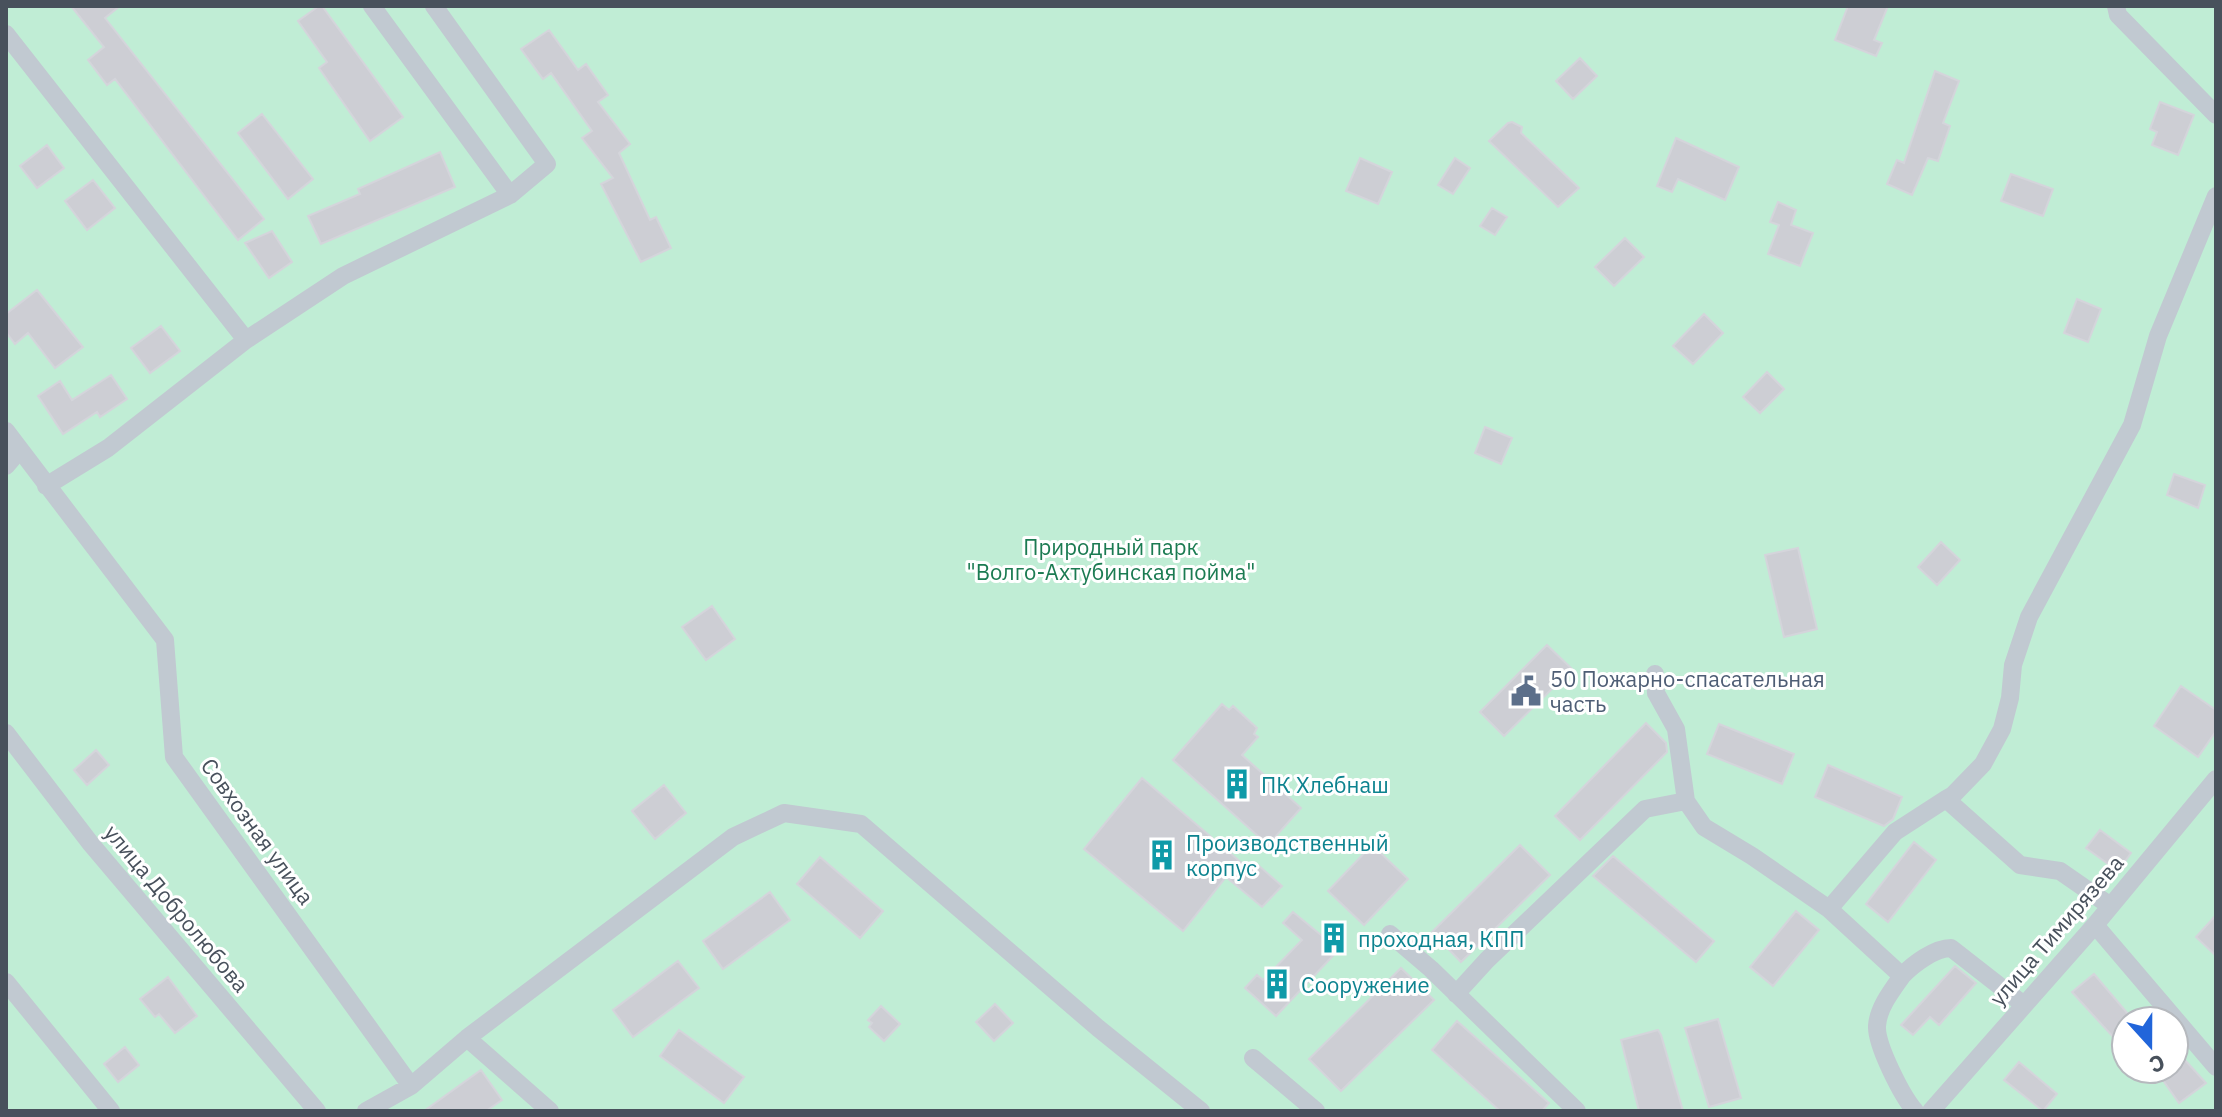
<svg xmlns="http://www.w3.org/2000/svg" width="2222" height="1117" font-family="'IBM Plex Sans',sans-serif">
<style>
.green{fill:#c0edd5;fill-rule:evenodd}
.building{fill:#cdced4;stroke:#d4d5db;stroke-width:2}
.lines{fill:none;stroke-linecap:round;stroke-linejoin:round}
.minor{stroke:#c1c9d1;stroke-width:18}
.labels{text-anchor:middle;dominant-baseline:central;stroke-width:6;stroke-linejoin:round;paint-order:stroke}
.park-label{font-size:22px;fill:#1b7b52;stroke:#fff}
.service-label{font-size:22px;fill:#4e5e75;stroke:#fff;text-anchor:start}
.culture-label{font-size:22px;fill:#0d838f;stroke:#fff;text-anchor:start}
.street-label{font-size:22px;fill:#48515c;stroke:#fff}
</style>
<rect width="100%" height="100%" fill="#f2f0f0"/>
<path class="green" d="M6,6h2210v1105h-2210zM2126,1021h48v48h-48z"/>
<path class="building" d="M71,6h49l-15,12 159,201 -26,21 -123,-161 -8,6 -19,-25 16,-13z
M319,6h3l81,111 -33,24 -51,-73 8,-6 -29,-41z
M1848,6h40l-14,34 8,3 -6,13 -41,-16z
M549,30l29,40 8,-6 22,31 -10,7 32,42 -11,9 31,67 6,-3 15,31 -30,14 -40,-78 12,-6 -31,-40 10,-7 -41,-58 -8,6 -22,-30z
M1580,58l17,18 -24,23 -17,-18z
M1935,71l24,10 -16,42 7,3 -12,35 -10,-3 -16,37 -25,-11 10,-24 7,3z
M2160,102l34,13 -16,40 -26,-10 5,-13 -7,-3z
M262,114l51,65 -25,20 -50,-66z
M1512,122l10,5 -1,6 58,55 -21,19 -69,-66 19,-18z
M1676,138l63,29 -14,33 -47,-21 -6,13 -15,-6z
M47,145l17,23 -27,20 -17,-22z
M440,152l15,35 -134,57 -13,-28 52,-22 -2,-5z
M1360,158l32,14 -14,32 -32,-13z
M1455,158l15,10 -17,26 -15,-9z
M2011,174l42,15 -10,27 -42,-15z
M93,180l22,28 -28,22 -22,-29z
M1778,202l18,8 -5,15 22,8 -13,33 -32,-12 11,-29 -9,-3z
M1492,208l15,9 -12,18 -15,-9z
M272,231l20,31 -23,16 -24,-35z
M1625,238l19,19 -30,29 -19,-19z
M37,290l46,57 -28,21 -27,-35 -13,11 -9,-12v-18z
M2077,299l24,10 -13,33 -24,-9z
M1704,314l19,19 -30,31 -20,-18z
M161,326l19,25 -30,22 -19,-25z
M1767,372l17,17 -24,24 -17,-16z
M111,375l16,24 -27,18 -3,-5 -34,22 -25,-38 22,-15 12,19z
M1485,427l27,11 -11,26 -26,-11z
M2174,474l31,11 -7,23 -31,-13z
M1941,542l19,18 -23,25 -19,-18z
M1798,548l19,81 -33,8 -19,-82z
M712,606l23,33 -29,21 -24,-33z
M1547,645l25,24 -68,67 -24,-24z
M2181,686l35,24v21l-18,26 -44,-31z
M1222,704l7,6 4,-4 24,22 -3,6 4,3 -16,18 59,53 -33,37 -95,-85z
M1646,723l20,20 1,9 -87,88 -25,-24z
M1719,724l75,30 -12,30 -75,-30z
M96,750l13,15 -22,20 -13,-15z
M1828,765l74,32 -9,22 -9,7 -69,-29z
M1142,778l109,93 7,-6 24,21 -20,21 -36,-30 -43,54 -99,-82z
M664,785l22,28 -31,26 -23,-28z
M2100,830l31,23 -13,18 -32,-23z
M1914,842l22,18 -48,62 -22,-18z
M1372,845l36,34 -44,46 -36,-34z
M1520,845l30,30 -89,87 -29,-30z
M1613,856l101,85 -18,21 -103,-86z
M820,857l63,54 -23,27 -63,-54z
M770,892l20,28 -67,49 -20,-28z
M1796,911l23,19 -46,56 -23,-19z
M1293,912l34,28 7,-7 11,10 -69,73 -31,-28 12,-13 6,5 39,-40 -19,-17z
M2216,915v41l-20,-19z
M678,961l21,27 -66,49 -20,-27z
M1955,966l21,17 -37,42 -9,-8 -17,18 -12,-10z
M1401,968l33,32 -93,91 -32,-32z
M2094,974l40,47h-8v30l-54,-59z
M168,977l29,39 -22,17 -16,-19 -4,3 -15,-18z
M995,1004l18,19 -19,18 -18,-19z
M881,1006l19,18 -16,17 -15,-14 3,-4 -4,-3z
M1718,1019l23,79 -32,9 -24,-79z
M1457,1021l92,82 -7,8h-42l-68,-61z
M679,1030l65,47 -20,26 -64,-47z
M1658,1030l3,5 22,76h-44l-18,-71z
M125,1047l14,18 -21,17 -14,-18z
M2174,1048l32,35 -27,20 -24,-34h19z
M2019,1062l38,32 -14,17 -39,-31z
M481,1070l21,30 -16,11h-62z"/>
<g class="lines">
<path class="minor" d="M372,6l138,189
M2116,6l2,9 98,100
M6,34l240,306
M6,431l159,209 9,117 237,329
M6,443l6,16 -6,7
M46,486l62,-38 138,-108 97,-64 167,-81 37,-31 -113,-158
M1655,674l1,19 20,36 10,72 18,26 48,29 77,53 73,67c11,-12 33,-28 49,-28l73,57
M6,733l85,111 226,267
M2109,905l-49,-34 -40,-6 -74,-66 7,-4 30,-31 19,-35 8,-31 3,-33 16,-48 103,-192 26,-89 58,-140
M1829,909l66,-77 51,-33
M2095,925l121,142
M1390,934l41,35 146,142
M1902,976c-10,14 -24,32 -25,50 -1,19 25,70 38,85
M6,982l105,129
M1456,994l31,-34 158,-151 41,-8
M467,1038l83,73
M1253,1058l63,53
M366,1111l45,-25 56,-48 266,-201 51,-24 77,11 237,204 103,83
M1931,1111l164,-186 121,-146"/>
</g>
<defs>
<g id="civic-bare" transform="scale(2.4)"><path d="M-.6-6.5H3V-4.5H.6V-3L4-1V1h2V6H-6V1h2V-1L-.6-3ZM-1.2 2.5V6h2.4V2.5Z" fill="#5c6f8a" stroke="#fff" stroke-width="2.5" paint-order="stroke"/></g>
<g id="building-bare" transform="scale(2.4)"><path d="M-4-6H4V6H1V3H-1V6H-4ZM-2.5-4.3h1.7v1.8h-1.7ZM.8-4.3h1.7v1.8H.8ZM-2.5-1h1.7V.8h-1.7ZM.8-1h1.7V.8H.8Z" fill="#0f9aa8" stroke="#fff" stroke-width="2.5" paint-order="stroke"/></g>
</defs>
<g fill-rule="evenodd">
<use href="#civic-bare" x="1526" y="691"/>
<use href="#building-bare" x="1237" y="784"/>
<use href="#building-bare" x="1162" y="855"/>
<use href="#building-bare" x="1334" y="938"/>
<use href="#building-bare" x="1277" y="984"/>
</g>
<g class="labels">
<g class="park-label">
<text x="1111" y="546">Природный парк<tspan x="1111" dy="25">"Волго-Ахтубинская пойма"</tspan></text>
</g>
<g class="service-label">
<text x="1550" y="678">50 Пожарно-спасательная<tspan x="1550" dy="25">часть</tspan></text>
</g>
<g class="culture-label">
<text x="1261" y="784">ПК Хлебнаш</text>
<text x="1186" y="842">Производственный<tspan x="1186" dy="25">корпус</tspan></text>
<text x="1358" y="938">проходная, КПП</text>
<text x="1301" y="984">Сооружение</text>
</g>
<g class="street-label">
<text transform="translate(258 831) rotate(54)">Совхозная улица</text>
<text transform="translate(177 908) rotate(50)">улица Добролюбова</text>
<text transform="translate(2056 930) rotate(-49)">улица Тимирязева</text>
</g>
</g>
<rect width="2222" height="1117" fill="none" stroke="#48515c" stroke-width="16"/>
<g transform="translate(2150 1045) rotate(159)"><circle r="38" fill="#ffffff" stroke="#b6b9be" stroke-width="2"/>
<path d="M0-6L14 30L0 20L-14 30Z" fill="#2165da"/>
<text y="-12" font-size="22" font-weight="bold" text-anchor="middle" fill="#48515c">С</text>
</g>
</svg>
